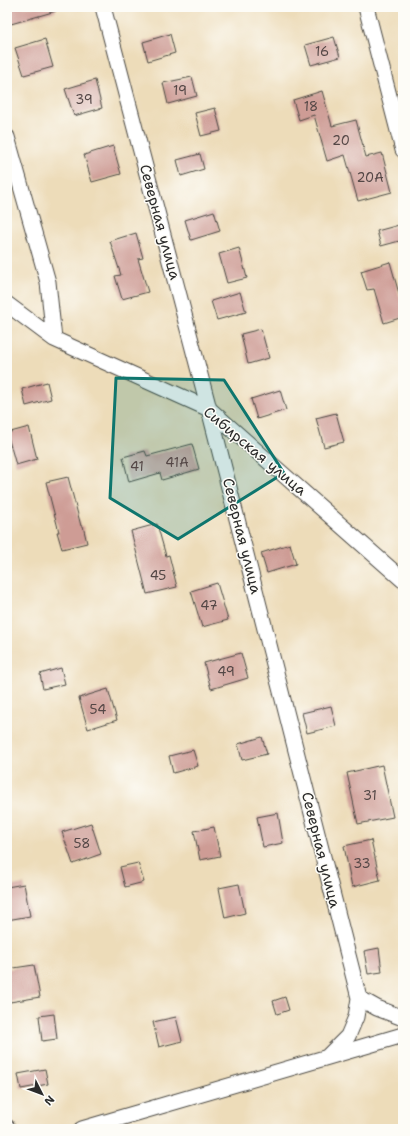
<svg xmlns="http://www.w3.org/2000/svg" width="410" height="1136" font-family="'Shantell Sans',sans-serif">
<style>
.building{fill:#ce9c95}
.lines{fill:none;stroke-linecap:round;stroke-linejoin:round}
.minor-casing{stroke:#484640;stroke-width:17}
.minor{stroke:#fff;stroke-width:15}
.marked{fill:#0f766e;fill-opacity:0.2;stroke:#0f766e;stroke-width:3;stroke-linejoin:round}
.labels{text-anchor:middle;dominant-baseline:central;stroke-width:3;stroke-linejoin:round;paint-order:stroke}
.number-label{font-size:13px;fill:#544746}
.street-label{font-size:15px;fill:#2b2b2b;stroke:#fdfcf7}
</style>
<rect width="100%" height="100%" fill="#fdfcf7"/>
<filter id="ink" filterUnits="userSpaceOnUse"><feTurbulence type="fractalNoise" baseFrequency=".025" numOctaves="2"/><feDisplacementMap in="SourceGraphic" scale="8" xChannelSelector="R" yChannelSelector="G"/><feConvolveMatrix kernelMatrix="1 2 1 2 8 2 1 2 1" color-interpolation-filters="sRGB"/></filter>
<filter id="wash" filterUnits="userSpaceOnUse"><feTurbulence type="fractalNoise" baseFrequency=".012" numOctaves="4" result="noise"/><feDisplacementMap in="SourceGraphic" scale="16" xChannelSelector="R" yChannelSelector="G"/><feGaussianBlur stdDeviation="0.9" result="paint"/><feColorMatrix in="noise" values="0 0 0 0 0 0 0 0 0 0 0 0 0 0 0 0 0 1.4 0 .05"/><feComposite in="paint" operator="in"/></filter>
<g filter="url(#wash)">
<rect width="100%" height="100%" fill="#eddcb9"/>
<g id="blocks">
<path class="building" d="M7,7h48l1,4 -45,13 -4,-12z
M170,34l5,19 -27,8 -5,-19z
M334,37l6,20 -29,8 -6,-20z
M45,39l8,28 -29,8 -9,-27z
M192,77l5,19 -29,8 -5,-21z
M95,80l7,28 -28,8 -9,-27z
M322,91l10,35 24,-6 10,37 16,-4 10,39 -34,9 -13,-46 -18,6 -13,-46 -15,5 -6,-20z
M215,108l6,23 -20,5 -6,-23z
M113,146l8,28 -29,8 -8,-27z
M200,154l4,15 -23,7 -4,-16z
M214,211l6,20 -29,9 -6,-20z
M399,225l4,15 -22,6 -4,-15z
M136,233l7,25 -5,1 10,33 -26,7 -7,-23 6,-1 -11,-34z
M239,248l8,30 -20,5 -8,-29z
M390,262l10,35 3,-1v21l-19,6 -10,-34 -7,1 -6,-19z
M240,292l6,20 -29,8 -6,-19z
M261,329l8,29 -21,6 -7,-30z
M47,382l4,17 -25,7 -4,-17z
M280,390l6,20 -29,9 -6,-20z
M336,413l8,29 -20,5 -8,-29z
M29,427l8,32 -21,6 -9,-32z
M192,444l7,25 -37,11 -2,-7 -31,9 -6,-25 22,-6 2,5z
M68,477l13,49h2l4,17 -25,6 -5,-17h2l-13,-50z
M157,524l9,32 3,-1 8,32 -30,7 -16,-63z
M290,544l6,20 -29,9 -6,-20z
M217,583l11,37 -26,7 -11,-36z
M241,653l7,25 -37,11 -7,-26z
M61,668l4,16 -22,5 -3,-15z
M108,689l9,31 -29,9 -9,-31z
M331,706l5,20 -29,7 -5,-20z
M262,737l5,17 -25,6 -4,-16z
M193,750l5,16 -25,7 -4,-17z
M382,765l11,52 -35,7 -11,-51z
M278,813l5,30 -20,4 -6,-30z
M91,823l10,31 -28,10 -11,-32z
M214,827l6,29 -20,4 -6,-29z
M371,840l9,40 -28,7 -8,-41z
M138,863l6,19 -19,5 -5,-20z
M24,884l6,32 -23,4v-33z
M239,884l6,29 -20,5 -6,-30z
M379,948l3,24 -14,2 -4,-23z
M34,965l6,32 -30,5 -3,-15v-18z
M285,997l4,13 -12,4 -4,-13z
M54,1014l3,25 -15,2 -3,-25z
M176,1017l6,24 -23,6 -6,-25z
M45,1069l3,15 -27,5 -3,-15z"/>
</g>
</g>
<g filter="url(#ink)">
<use href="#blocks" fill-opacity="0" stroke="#484640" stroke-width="1"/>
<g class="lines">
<g class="minor-casing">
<path id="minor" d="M103,7l106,402 150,589 -3,19 -8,19 -21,21
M366,7l37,143
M7,137l41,145 6,57
M7,304l47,35 155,70 194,171
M359,998l18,10 26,10
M7,1127l1,2
M82,1129l321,-94"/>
</g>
<use href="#minor" class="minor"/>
</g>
</g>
<path class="marked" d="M116,378l108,2 60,93 -106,66 -68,-41z"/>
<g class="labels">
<g class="number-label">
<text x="322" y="51">16</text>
<text x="180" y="90">19</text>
<text x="84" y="99">39</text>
<text x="311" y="106">18</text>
<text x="341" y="140">20</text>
<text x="370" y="177">20А</text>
<text x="177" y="462">41А</text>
<text x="137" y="466">41</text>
<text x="158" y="575">45</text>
<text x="209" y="605">47</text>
<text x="226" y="671">49</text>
<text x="98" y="709">54</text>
<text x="370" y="795">31</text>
<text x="82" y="843">58</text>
<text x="362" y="863">33</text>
</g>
<g class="street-label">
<text transform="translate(160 222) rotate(75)">Северная улица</text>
<text transform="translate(255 451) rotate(40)">Сибирская улица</text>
<text transform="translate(242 536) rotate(76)">Северная улица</text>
<text transform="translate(321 850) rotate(76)">Северная улица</text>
</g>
</g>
<rect width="410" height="1136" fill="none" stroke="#fdfcf7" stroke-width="24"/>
<g transform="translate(42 1094) rotate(132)" stroke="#fdfcf7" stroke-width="3" paint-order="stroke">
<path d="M0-3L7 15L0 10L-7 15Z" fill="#2b2b2b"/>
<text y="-6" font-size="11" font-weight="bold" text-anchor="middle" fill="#2b2b2b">N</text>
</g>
</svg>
